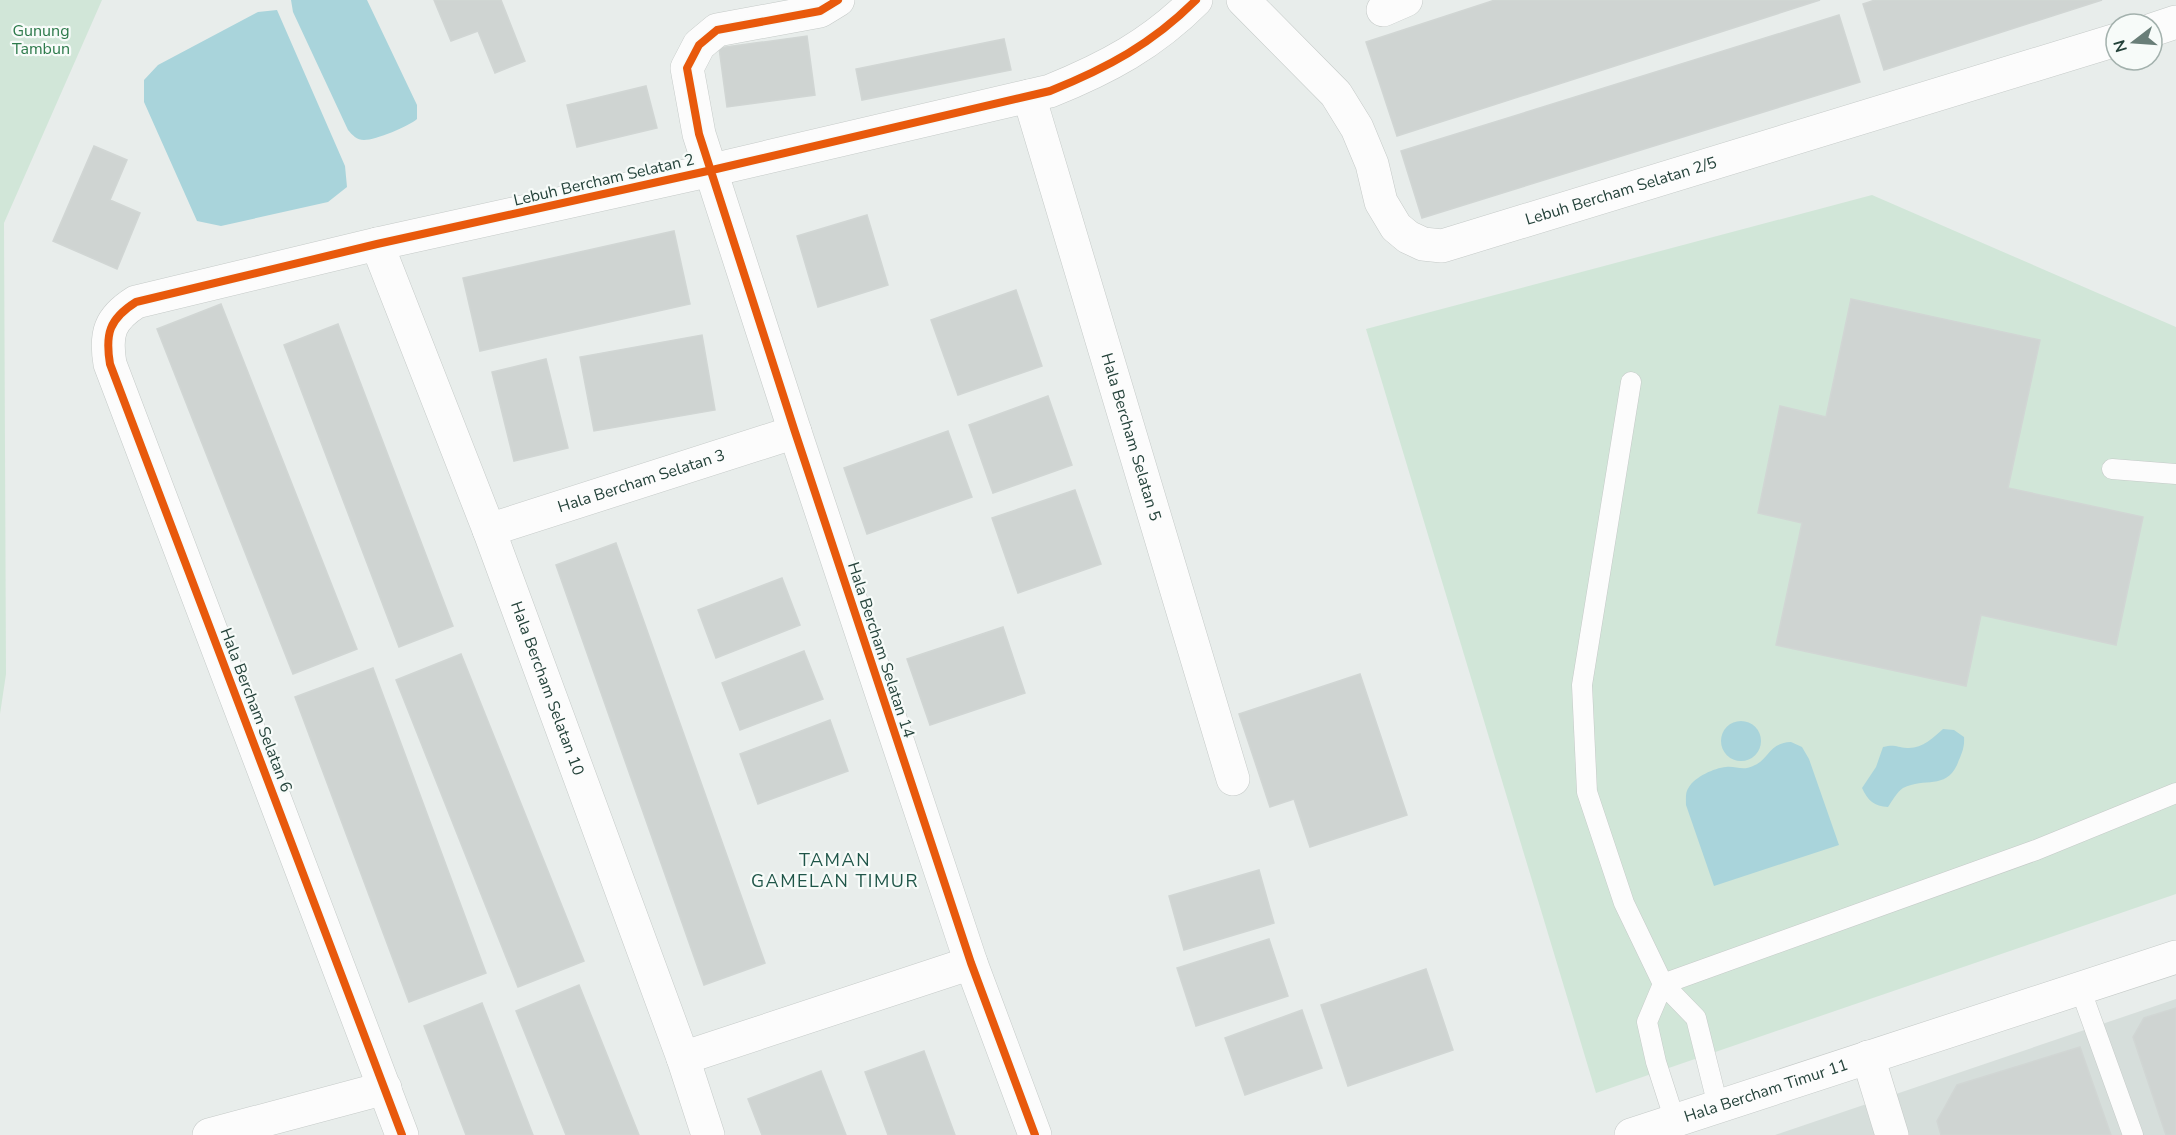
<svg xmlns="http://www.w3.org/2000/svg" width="2176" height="1135" font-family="'Nunito Sans',sans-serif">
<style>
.built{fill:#d6dedb}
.green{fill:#d1e6d8}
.water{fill:#a9d4db}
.building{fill:#cfd4d2;stroke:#d1d6d4;stroke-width:1.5}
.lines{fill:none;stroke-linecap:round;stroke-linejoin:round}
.service-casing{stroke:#c5cac8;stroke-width:21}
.minor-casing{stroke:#c5cac8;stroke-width:34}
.tertiary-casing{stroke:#c5cac8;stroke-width:34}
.service{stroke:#fcfcfc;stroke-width:20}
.minor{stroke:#fcfcfc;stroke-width:33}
.tertiary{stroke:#fcfcfc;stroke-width:33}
.cycleway-casing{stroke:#f7fbf9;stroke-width:11}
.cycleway{stroke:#e8590c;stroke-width:8}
.labels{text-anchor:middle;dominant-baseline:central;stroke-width:4.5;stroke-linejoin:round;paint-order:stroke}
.park-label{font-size:16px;fill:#2d7a4b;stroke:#f7fbf9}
.street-label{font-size:16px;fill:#24423a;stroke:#f7fbf9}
.neighbourhood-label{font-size:18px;letter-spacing:1.5px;fill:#1f5548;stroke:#f7fbf9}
</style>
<rect width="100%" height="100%" fill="#e8edeb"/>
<path class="built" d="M2176,999v136h-401z"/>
<path class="green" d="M0,0h102l-98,223 2,451 -6,40z
M1872,195l304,132v567l-580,199 -230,-764z"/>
<path class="water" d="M291,0h76l50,105v14c-8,7 -41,21 -53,21 -7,0 -12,-5 -16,-10l-55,-118z
M277,10l68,156 2,21 -19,15 -107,24 -24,-5 -53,-119v-22l14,-15 100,-53z
M1721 741a20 20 0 1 1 40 0a20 20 0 1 1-40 0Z
M1943,729l11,1 10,7c1,11 -3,18 -7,28 -12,25 -32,12 -54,23 -6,4 -11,13 -15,19 -14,-1 -20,-6 -26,-19l14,-21 7,-20c12,-3 13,0 24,1 15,1 26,-10 36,-19z
M1791,742l11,5 7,12 30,86 -125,41 -28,-81c0,-6 -1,-13 3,-18 6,-10 25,-19 37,-20 10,-1 17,4 27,-1 17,-7 15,-23 38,-24z"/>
<path class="building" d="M434,0h67l24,61 -30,12 -17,-42 -27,10z
M1495,0h325l-423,136 -31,-94z
M1875,0h227l-218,70 -21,-66z
M1839,15l21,67 -438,136 -21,-67z
M807,36l8,59 -88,12 -8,-59z
M1004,39l7,31 -149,30 -6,-31z
M646,86l11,42 -80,19 -10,-42z
M94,146l33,14 -17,40 30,13 -23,56 -64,-28z
M867,215l21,70 -70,22 -21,-71z
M674,231l16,73 -210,47 -17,-73z
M1016,290l26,76 -84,29 -27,-75z
M1851,299l189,41 -32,148 135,29 -27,128 -135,-30 -15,71 -190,-41 26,-122 -44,-10 22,-107 46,11z
M221,304l136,345 -64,25 -136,-345z
M338,324l115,302 -54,21 -115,-302z
M702,335l13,75 -121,21 -14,-74z
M546,359l22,89 -54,13 -22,-89z
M1048,396l24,69 -79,28 -24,-68z
M948,431l24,66 -105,37 -23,-66z
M1075,490l26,74 -83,29 -26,-75z
M616,543l149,420 -61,22 -148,-420z
M782,578l18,47 -84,33 -18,-48z
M1003,627l22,66 -95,32 -23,-66z
M804,651l19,48 -83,31 -18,-47z
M461,654l123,307 -66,26 -122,-307z
M373,668l113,305 -77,29 -114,-305z
M1360,674l47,141 -97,32 -16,-48 -24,8 -31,-93z
M830,720l18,51 -90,33 -18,-50z
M1259,870l15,53 -90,27 -15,-54z
M1269,939l19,57 -92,30 -19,-58z
M1426,969l27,81 -105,36 -27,-81z
M579,985l60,150h-73l-50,-124z
M482,1003l51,132h-67l-42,-109z
M2176,1008v127h-10l-33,-98 11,-19z
M1302,1010l20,58 -77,27 -20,-57z
M2080,1047l31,88h-170l-4,-14 20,-36z
M924,1051l31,84h-67l-23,-63z
M821,1071l25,64h-84l-14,-36z"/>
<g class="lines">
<g class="service-casing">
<path id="service" d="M1631,382l-49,303 5,107 37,111 39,81 33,34 22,88
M2112,469l64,5
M2080,988l53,147
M1675,1121l-19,-59 -9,-40 16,-38 373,-134 140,-57"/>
</g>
<g class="minor-casing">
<g id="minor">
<path d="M838,0l-18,11 -103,19 -18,15 -12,23 12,66 96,298 176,531 64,172"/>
<path id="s1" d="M1243,0l93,94 21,34 15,36 9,38 15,25 12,10 15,7 19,2 674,-206"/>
<path d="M1383,10l23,-10"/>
<path d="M2152,30l24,-8"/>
<path id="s2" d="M1029,96l204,683"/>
<path id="s3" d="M377,244l112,286 194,528 25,77"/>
<path id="s4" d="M489,530l306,-98"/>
<path d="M683,1058l288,-95"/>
<path d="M209,1135l176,-47"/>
<path d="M402,1135l-292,-771c-5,-30 -1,-45 26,-62l241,-58 335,-74 338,-79c57,-23 102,-47 146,-91"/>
</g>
</g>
<g class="tertiary-casing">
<g id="tertiary">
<path d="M1868,1057l24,78"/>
<path id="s5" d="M1631,1135l545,-178"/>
</g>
</g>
<use href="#service" class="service"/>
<use href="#minor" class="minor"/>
<use href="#tertiary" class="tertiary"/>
<g class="cycleway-casing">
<path id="cycleway" d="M838,0l-18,11 -103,19 -18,15 -12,23 12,66 96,298 176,531 64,172
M402,1135l-292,-771c-5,-30 -1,-45 26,-62l241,-58 335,-74 338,-79c57,-23 102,-47 146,-91"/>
</g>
<use href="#cycleway" class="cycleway"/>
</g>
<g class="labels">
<g class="park-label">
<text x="41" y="31">Gunung<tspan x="41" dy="18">Tambun</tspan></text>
</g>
<g class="street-label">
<text transform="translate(604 180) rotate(-13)">Lebuh Bercham Selatan 2</text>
<text stroke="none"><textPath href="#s1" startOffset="518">Lebuh Bercham Selatan 2/5</textPath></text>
<text stroke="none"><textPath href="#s2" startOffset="356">Hala Bercham Selatan 5</textPath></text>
<text stroke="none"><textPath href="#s4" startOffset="160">Hala Bercham Selatan 3</textPath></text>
<text transform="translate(881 650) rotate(72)">Hala Bercham Selatan 14</text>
<text stroke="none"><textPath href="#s3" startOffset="476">Hala Bercham Selatan 10</textPath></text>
<text transform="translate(256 710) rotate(69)">Hala Bercham Selatan 6</text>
<text stroke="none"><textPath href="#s5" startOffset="142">Hala Bercham Timur 11</textPath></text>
</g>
<g class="neighbourhood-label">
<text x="835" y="860">TAMAN<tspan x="835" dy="21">GAMELAN TIMUR</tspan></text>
</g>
</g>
<g transform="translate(2134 42) rotate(253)"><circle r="28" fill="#f7fbf9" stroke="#a3b1ad" stroke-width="1.5"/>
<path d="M0-4.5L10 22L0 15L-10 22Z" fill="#697e78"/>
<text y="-9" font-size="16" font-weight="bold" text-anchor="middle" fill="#24423a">N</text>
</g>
</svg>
